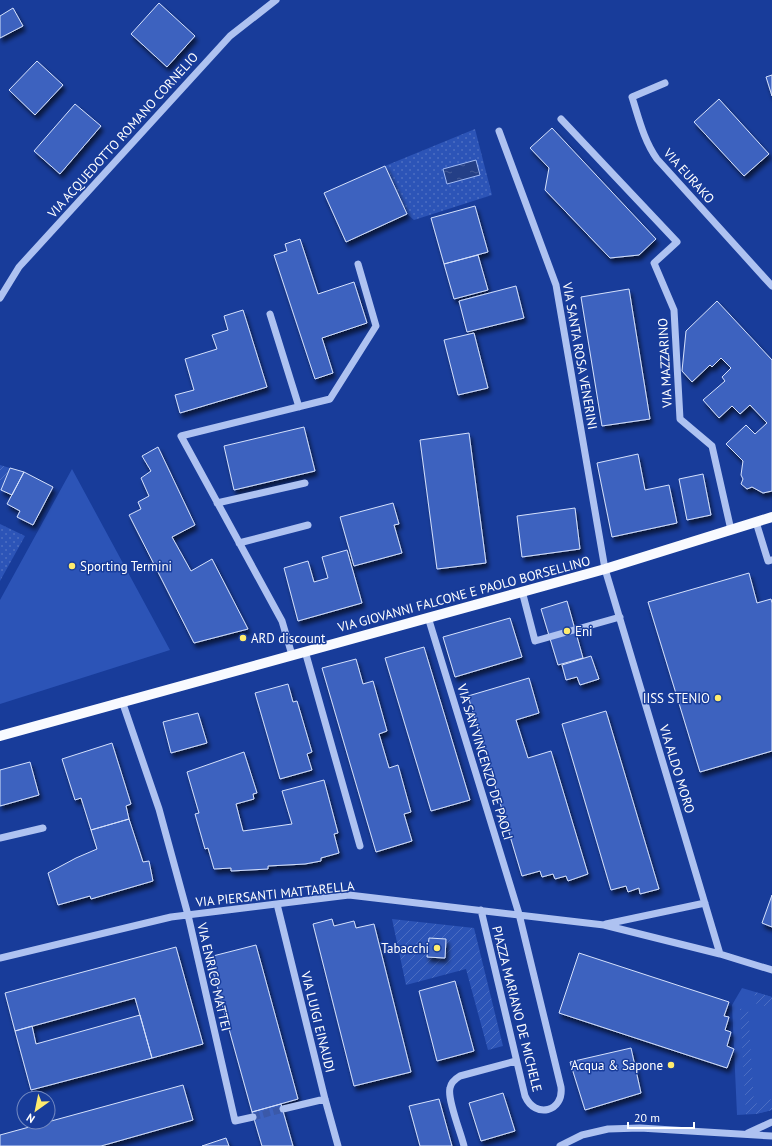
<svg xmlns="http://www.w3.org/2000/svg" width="772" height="1146" font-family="'PT Sans',sans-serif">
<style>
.grass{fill:url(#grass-dots)}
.park{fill:#2c54b7}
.garden{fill:url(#garden-furrows)}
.water{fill:url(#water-ripples);stroke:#a1baf4}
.building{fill:#3d62bf;stroke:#d5e1fc;filter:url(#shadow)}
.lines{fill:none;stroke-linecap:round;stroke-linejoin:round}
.minor-tunnel{stroke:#3b59a9;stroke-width:7;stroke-dasharray:7 3.5;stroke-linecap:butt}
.minor{stroke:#aec2f1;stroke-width:7}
.major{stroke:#f8faff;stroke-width:10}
.poi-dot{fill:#ffec6e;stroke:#183c9a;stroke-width:1.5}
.labels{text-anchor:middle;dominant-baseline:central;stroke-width:3;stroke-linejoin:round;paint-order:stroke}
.street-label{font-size:13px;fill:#fff;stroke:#183c9a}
.poi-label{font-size:13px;fill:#fff;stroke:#183c9a;text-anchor:start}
</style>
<defs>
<pattern id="grass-dots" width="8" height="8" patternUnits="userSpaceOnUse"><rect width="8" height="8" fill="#2c54b7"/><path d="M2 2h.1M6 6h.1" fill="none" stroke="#4c6ec2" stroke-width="1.8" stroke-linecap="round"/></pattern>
<pattern id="garden-furrows" width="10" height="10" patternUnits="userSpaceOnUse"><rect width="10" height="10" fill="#2c54b7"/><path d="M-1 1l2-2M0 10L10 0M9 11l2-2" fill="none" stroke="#4c6ec2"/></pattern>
<pattern id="water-ripples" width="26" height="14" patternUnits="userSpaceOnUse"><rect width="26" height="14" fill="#243f86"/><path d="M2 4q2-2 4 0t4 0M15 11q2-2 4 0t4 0" fill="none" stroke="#455c98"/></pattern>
<filter id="shadow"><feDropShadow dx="2.5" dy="4.5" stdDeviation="2" flood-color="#0009"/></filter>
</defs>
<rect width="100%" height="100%" fill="#183c9a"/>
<path class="grass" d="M475,129l17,66 -78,25 -7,-6 -22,-48z
M0,524l25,12 -25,45z"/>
<path class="park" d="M72,469l98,181 -170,54v-104z
M742,988l30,9v113l-16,4 -19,1 -5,-110z"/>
<path class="garden" d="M0,465l10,3 -10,24z
M392,919l82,9 29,118 -15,4 -22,-81 -60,16z
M755,992l17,5v11l-18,-5z
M748,1008l6,96 18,-5v11l-16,4h-10l-6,-105z"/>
<path class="water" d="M476,160l4,15 -33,9 -4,-15z"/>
<path class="building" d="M159,3l36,33 -28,31 -36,-33z
M13,8l10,18 -23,12v-22z
M37,61l26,24 -28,30 -26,-25z
M772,75v21l-6,-19z
M719,99l50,55 -25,22 -50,-54z
M75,104l26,22 -41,48 -26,-23z
M552,128l104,111 -17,16 -29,3 -65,-68 4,-22 -19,-20z
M385,166l22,48 -61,28 -22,-49z
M475,206l13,46 -44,12 -13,-46z
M300,239l18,55 36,-12 13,41 -45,15 11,35 -18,6 -41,-124 13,-4 -2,-7z
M478,255l10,35 -34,9 -10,-35z
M516,286l8,32 -57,14 -8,-31z
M629,289l21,130 -48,7 -21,-129z
M717,301l55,59v131l-9,2 -11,-6 -5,2 -6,-5 2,-5 -2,-4 2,-14 -17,-17 20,-19 9,9 12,-11 -17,-18 -10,9 -8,-8 -13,12 -16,-18 22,-19 -3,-4 9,-9 -10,-10 -9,9 -2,-2 -18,17 -10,-11 4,-40z
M243,310l24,77 -87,26 -5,-18 19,-5 -9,-31 32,-10 -5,-14 16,-5 -4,-14z
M474,333l14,55 -30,7 -14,-55z
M304,427l11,44 -81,19 -10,-44z
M469,433l17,130 -49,6 -17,-129z
M158,447l37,78 -23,12 19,34 21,-12 36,70 -54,14 -65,-128 12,-6 -3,-7 11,-6 -8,-18 10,-7 -9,-15z
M638,454l7,36 24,-5 8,38 -65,14 -15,-74z
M10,468l14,4 -12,23 -11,-5z
M24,472l29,15 -20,38 -16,-8 3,-6 -13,-7z
M703,474l8,41 -24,5 -8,-41z
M393,503l6,21 -5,1 8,28 -48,13 -14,-49z
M575,508l5,41 -58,8 -5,-41z
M347,550l15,53 -64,18 -14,-53 24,-7 6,21 14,-4 -6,-21z
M749,573l8,30 14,-4 1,4v148l-72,21 -52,-170z
M567,601l16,57 -25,7 -17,-56z
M510,618l12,39 -67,20 -12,-40z
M424,647l46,153 -39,11 -46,-153z
M591,656l8,23 -19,6 -3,-8 -11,3 -4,-15z
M356,659l7,25 10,-3 14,50 -8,3 10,34 9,-3 13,47 -7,2 8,27 -36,11 -54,-184z
M529,678l10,35 -23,7 12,38 23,-7 37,123 -20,7 -2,-5 -11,3 -2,-5 -11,3 -2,-6 -18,5 -54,-180z
M288,684l5,18 4,-1 15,51 -5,2 5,16 -32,9 -25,-86z
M606,711l53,178 -19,5 -1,-6 -11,4 -2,-6 -15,4 -49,-166z
M198,713l9,30 -36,10 -8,-31z
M112,743l19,61 -5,2 3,13 -38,11 -10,-32 -6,2 -13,-41z
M244,752l13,41 -4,1 1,5 -18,5 7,27 49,-7 -10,-33 42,-11 14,53 -4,1 5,19 -18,5v3l-16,3 -37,2v3l-37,2v-3l-17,1 -6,-21 -3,1 -10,-35 4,-1 -12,-41z
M30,762l9,33 -39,11v-36z
M129,819l14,43 6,-1 4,20 -62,18 -1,-3 -32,9 -10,-32 28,-15 21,-9 -6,-19z
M772,895v32l-10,-4z
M332,919l2,7 20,-5 2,7 18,-4 37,148 -57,14 -41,-162z
M429,938l17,1 -1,19 -18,-1z
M256,945l42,154 -46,13 -43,-155z
M176,947l27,97 -51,14 -17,-60 -120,33 -10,-38z
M579,953l150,49 -5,14 5,1 -4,13 6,2 -4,14 7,3 -7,19 -168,-55z
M455,981l19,70 -37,10 -18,-70z
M140,1015l12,43 -121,32 -16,-59 17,-5 4,18z
M631,1048l10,45 -56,17 -15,-48z
M183,1085l10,35 -92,26h-101v-11z
M503,1093l12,38 -34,10 -12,-38z
M439,1099l13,47h-32l-11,-40z
M281,1104l12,42h-31l-10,-34z
M226,1138l3,8h-27z"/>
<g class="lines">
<path class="minor-tunnel" d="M253,1117l30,-8"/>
<path class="minor" d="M665,83l-33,14c7,22 12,44 25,62l115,127
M561,119l116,123 -23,21 20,47 6,109 32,27 19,84
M499,131l57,154 49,284 115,385
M0,298l19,-31 211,-231 46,-36
M270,314l29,93
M217,503l88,-20
M756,522l12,39 4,-1
M239,543l69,-18
M522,591l13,50 85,-24
M428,617l91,297 42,173c3,25 -26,32 -36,9l-44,-186
M305,651l55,195
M292,655l-10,-34 -101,-185 149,-37 46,-73 -18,-62
M122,701l37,108 29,106 47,206 18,-4
M0,838l43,-10
M277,904l48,195 13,47
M606,924l99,-21
M0,958l171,-41 178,-22 255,30 116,29 52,16
M283,1109l42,-10
M748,1133l24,-11
M464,1146c-3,-13 -17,-47 -14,-58 1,-6 5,-9 10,-12l56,-15
M560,1146l22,-11 26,-6 32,-1 132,8"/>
<path class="major" d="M0,736l605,-167 167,-52"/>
</g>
<g class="poi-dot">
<circle cx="72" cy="566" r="4"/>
<circle cx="567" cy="631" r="4"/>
<circle cx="243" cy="638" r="4"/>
<circle cx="718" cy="698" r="4"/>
<circle cx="437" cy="948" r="4"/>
<circle cx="671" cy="1065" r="4"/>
</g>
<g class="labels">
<g class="street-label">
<text transform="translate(123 135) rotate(-48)">VIA ACQUEDOTTO ROMANO CORNELIO</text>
<text transform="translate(689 176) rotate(48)">VIA EURAKO</text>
<text transform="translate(580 356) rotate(80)">VIA SANTA ROSA VENERINI</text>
<text transform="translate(665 363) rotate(-93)">VIA MAZZARINO</text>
<text transform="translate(464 594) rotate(-15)">VIA GIOVANNI FALCONE E PAOLO BORSELLINO</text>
<text transform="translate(485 762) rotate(73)">VIA SAN VINCENZO DE PAOLI</text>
<text transform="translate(677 769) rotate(73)">VIA ALDO MORO</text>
<text transform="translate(275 894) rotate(-6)">VIA PIERSANTI MATTARELLA</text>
<text transform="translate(214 977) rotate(77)">VIA ENRICO MATTEI</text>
<text transform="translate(517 1009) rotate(76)">PIAZZA MARIANO DE MICHELE</text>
<text transform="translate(318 1022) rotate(76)">VIA LUIGI EINAUDI</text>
</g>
<g class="poi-label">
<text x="80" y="566">Sporting Termini</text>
<text x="575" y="631">Eni</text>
<text x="251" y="638">ARD discount</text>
<text x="710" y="698" text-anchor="end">IISS STENIO</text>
<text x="429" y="948" text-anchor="end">Tabacchi</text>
<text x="663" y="1065" text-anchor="end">Acqua &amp; Sapone</text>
</g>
</g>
<g transform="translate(36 1110) rotate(213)"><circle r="19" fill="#183c9a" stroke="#748ac2"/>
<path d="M0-3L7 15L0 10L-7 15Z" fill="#ffec6e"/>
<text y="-6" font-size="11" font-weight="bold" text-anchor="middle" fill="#ffffff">N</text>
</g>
<path d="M628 1122v6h66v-6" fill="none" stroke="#ffffff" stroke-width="2"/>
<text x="634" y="1122" font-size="12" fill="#ffffff" stroke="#183c9a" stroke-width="3" paint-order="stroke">20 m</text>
</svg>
